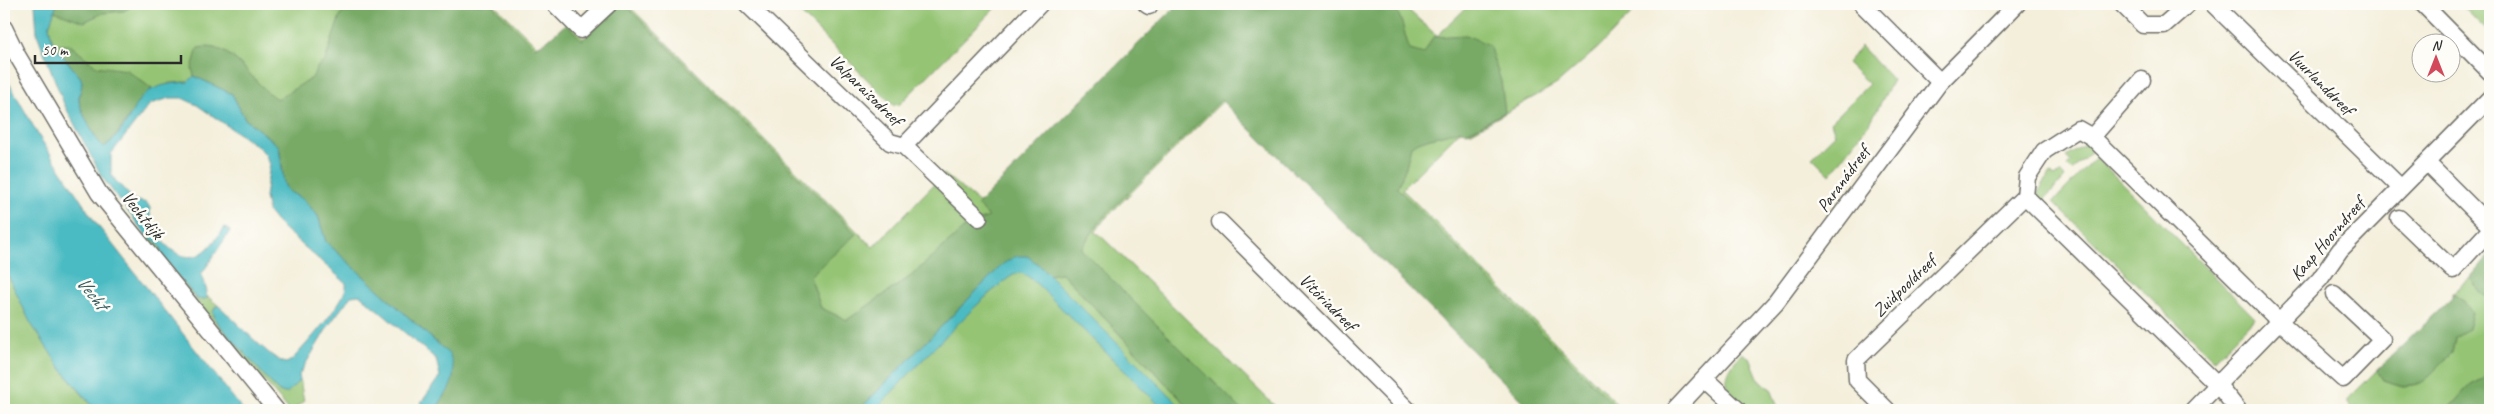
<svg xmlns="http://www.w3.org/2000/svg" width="2494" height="414" font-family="Caveat,sans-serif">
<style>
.green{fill:#95c474;stroke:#607850}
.forest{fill:#78aa66;stroke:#526a48}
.water{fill:#4cbbc3;stroke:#3c7377}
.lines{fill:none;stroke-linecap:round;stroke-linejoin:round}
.street-casing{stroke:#717069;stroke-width:19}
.street{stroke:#fff;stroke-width:16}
.labels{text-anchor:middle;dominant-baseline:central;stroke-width:5;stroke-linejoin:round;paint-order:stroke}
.street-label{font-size:18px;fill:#2b2b2b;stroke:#fdfcf7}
.water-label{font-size:19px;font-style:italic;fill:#375d60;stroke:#fdfcf7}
</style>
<rect width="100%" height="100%" fill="#fdfcf7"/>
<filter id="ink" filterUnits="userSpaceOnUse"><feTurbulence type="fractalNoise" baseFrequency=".02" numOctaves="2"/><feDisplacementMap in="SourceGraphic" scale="10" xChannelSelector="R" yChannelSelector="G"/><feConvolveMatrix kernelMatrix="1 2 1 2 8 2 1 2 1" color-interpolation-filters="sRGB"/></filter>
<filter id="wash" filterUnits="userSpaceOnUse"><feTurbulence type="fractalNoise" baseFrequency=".0096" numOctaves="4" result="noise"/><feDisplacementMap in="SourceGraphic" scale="20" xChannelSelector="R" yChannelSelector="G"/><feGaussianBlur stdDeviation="1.12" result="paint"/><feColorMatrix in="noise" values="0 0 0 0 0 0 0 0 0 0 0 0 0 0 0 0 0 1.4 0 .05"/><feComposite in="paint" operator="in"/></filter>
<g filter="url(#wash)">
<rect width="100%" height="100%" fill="#f4efdb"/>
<path class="green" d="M57,4h437l44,43 11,-5 21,-18 15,16 36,-36h6l246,243 71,-73 37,30 201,-200h220l35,32 33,-32h171l-43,44 -41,36 -87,49 -5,-3 -6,2 -57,57 221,221h-87l-312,-310 -121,121 -8,12 4,1 180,176h-37l-159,-159 -20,23 128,136h-7l-143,-123 123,123h-725l19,-28 -174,-231 -92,-73 -4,4 -19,1 -73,58 -16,-48 3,-9 -2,-6 -28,-34 -4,-18z
M791,4h208l-101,102 -2,-2 -2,2z
M2460,4h30v30z
M1861,46l32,34 -22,41 -41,54 -18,-18 23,-23 -4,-12 38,-38 -22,-21z
M2088,142l7,6 -23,23 -5,-5 4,-4 -5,-5z
M2096,157l159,161 -41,42 -161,-158z
M2050,173l5,4 5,-4 5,5 -22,23 -6,-7z
M148,238c7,3 13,7 13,15l42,47 5,-3 11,9 -3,1v14l63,71 8,1 13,-13 4,21 -8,6v3h-7l-133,-157z
M4,267c25,52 52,100 92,143h-92z
M2470,278l13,17 7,3v75l-23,15 -16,18 -9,4h-90l-5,-10 30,-30 6,10 20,6 18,-2 31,-31 11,-53 -11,-7z
M1742,353l8,5 10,24 11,7 8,21h-32c-24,-23 -28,-31 -5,-57z
M1703,403h14l13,7h-41z"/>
<path class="forest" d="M57,4h78l-11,7 -21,2 -19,9 -30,-11z
M347,4h144l43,43 11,-5 21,-18 16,16 35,-36h7l232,230 -46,42 11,32 26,12 64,-44 59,-53 19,-6 -12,-12 201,-201h212c14,11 13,30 20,46l14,4 9,-17 33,-2 23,10 12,36 4,31 -38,21 -6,-3c-15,5 -38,8 -50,16l-5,21 -9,21 222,222h-87l-311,-310 -121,121 -19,28 161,161h-51l-129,-137 -13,2 -22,-19 -24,8 -144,146h-424l10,-14 -6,-51 -113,-103 -8,-26 -14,-16 -16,-9 -4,-7 -4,-33 -9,-12 -26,-20 -13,-25 -38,-18 -2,-8 6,-20c36,-8 54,37 79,51l35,-21 6,-12 7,-5 14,-42z
M53,44h16l27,22 31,4 25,19c-21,16 -27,43 -48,58 -8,-6 -23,-35 -25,-46 -1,-9 5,-14 2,-23z
M2490,254v44l-7,-3 -13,-17z
M2452,293l11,7 9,13 -4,16 -13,8 -3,16 -31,31 -18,2 -20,-6 -6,-10 75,-72z
M2490,373v37h-48l9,-4 16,-18z"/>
<path class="water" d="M35,4h22l-8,22 4,18 28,34c3,9 -3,14 -2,23 2,11 17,40 25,46 40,-28 17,-62 84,-65l6,-6 38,18 13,25 34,27 5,38 4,7 16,9 14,16 8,26 124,113c9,26 -1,34 -15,55h-19l24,-34 -4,-17 -76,-64 -9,1 -22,29 -30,50 1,5 -13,13 -8,-1 -63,-71 -3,-9 3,-6h3c14,12 53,55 67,57l6,-3c11,-13 58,-62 54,-77l-70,-61 -8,-10 -3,-15 5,-33 -5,-10 -4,-5 -64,-44 -15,-7h-12l-20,6 -39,50v19l4,7 19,20 13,3 3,5c-3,22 28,61 52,45 7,-4 18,-19 23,-26l5,4 -29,44 6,16 -1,4 2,2 -5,3 -6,-1 -36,-43v-8l-7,-8 -6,-2 -46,-61 -38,-73 -27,-70z
M4,74l36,64 55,84 148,188h-147l-37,-44 -29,-44 -26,-55z
M1016,256h11l11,8 146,146h-20l-126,-125c-5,-4 -12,-12 -19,-12 -19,1 -124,117 -144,137h-16l144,-146z"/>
</g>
<g filter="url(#ink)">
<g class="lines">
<g class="street-casing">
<path id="street" d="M555,4l26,26 28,-26
M747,4l143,138 14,4 136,-142
M1146,4l3,2
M1862,4l78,78
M2122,4l21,21h21l24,-21
M2213,4l188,184
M2423,4l67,68
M4,28l13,27 82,138 177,217
M2092,137l50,-57
M904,146l75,72
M2427,163l63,63
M2025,196l193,189 20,25
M2399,218l54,52 37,-40
M1220,222l188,188
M1704,379l34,31
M1675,410l101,-108 164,-220 77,-78
M1887,410l-30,-30 -1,-20 169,-164 2,-19 17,-26 34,-22 14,8 188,185 63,57 39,-40 -48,-45
M2193,410l127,-131 20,-29 150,-152"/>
</g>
<use href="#street" class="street"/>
</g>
</g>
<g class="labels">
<g class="street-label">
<text transform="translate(2321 82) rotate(45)">Vuurlanddreef</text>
<text transform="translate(866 90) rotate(44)">Valparaisodreef</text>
<text transform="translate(1843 179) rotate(-54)">Paranádreef</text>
<text transform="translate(143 215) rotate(51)">Vechtdijk</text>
<text transform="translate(2327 239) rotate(-49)">Kaap Hoorndreef</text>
<text transform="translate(1904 286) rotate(-44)">Zuidpooldreef</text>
<text transform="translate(1328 302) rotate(45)">Vitóriadreef</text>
</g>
<g class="water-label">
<text transform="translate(92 293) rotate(50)">Vecht</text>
</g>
</g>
<rect width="2494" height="414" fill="none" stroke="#fdfcf7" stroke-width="20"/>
<g transform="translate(2436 58)"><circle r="24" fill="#fdfcf7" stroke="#a9a8a5"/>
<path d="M0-4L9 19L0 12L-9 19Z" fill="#d1495b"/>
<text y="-8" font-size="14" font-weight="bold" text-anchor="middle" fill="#2b2b2b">N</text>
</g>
<path d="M35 55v8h146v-8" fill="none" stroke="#2b2b2b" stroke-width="2.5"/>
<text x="42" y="55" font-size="15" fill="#2b2b2b" stroke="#fdfcf7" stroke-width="4" paint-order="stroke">50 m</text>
</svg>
